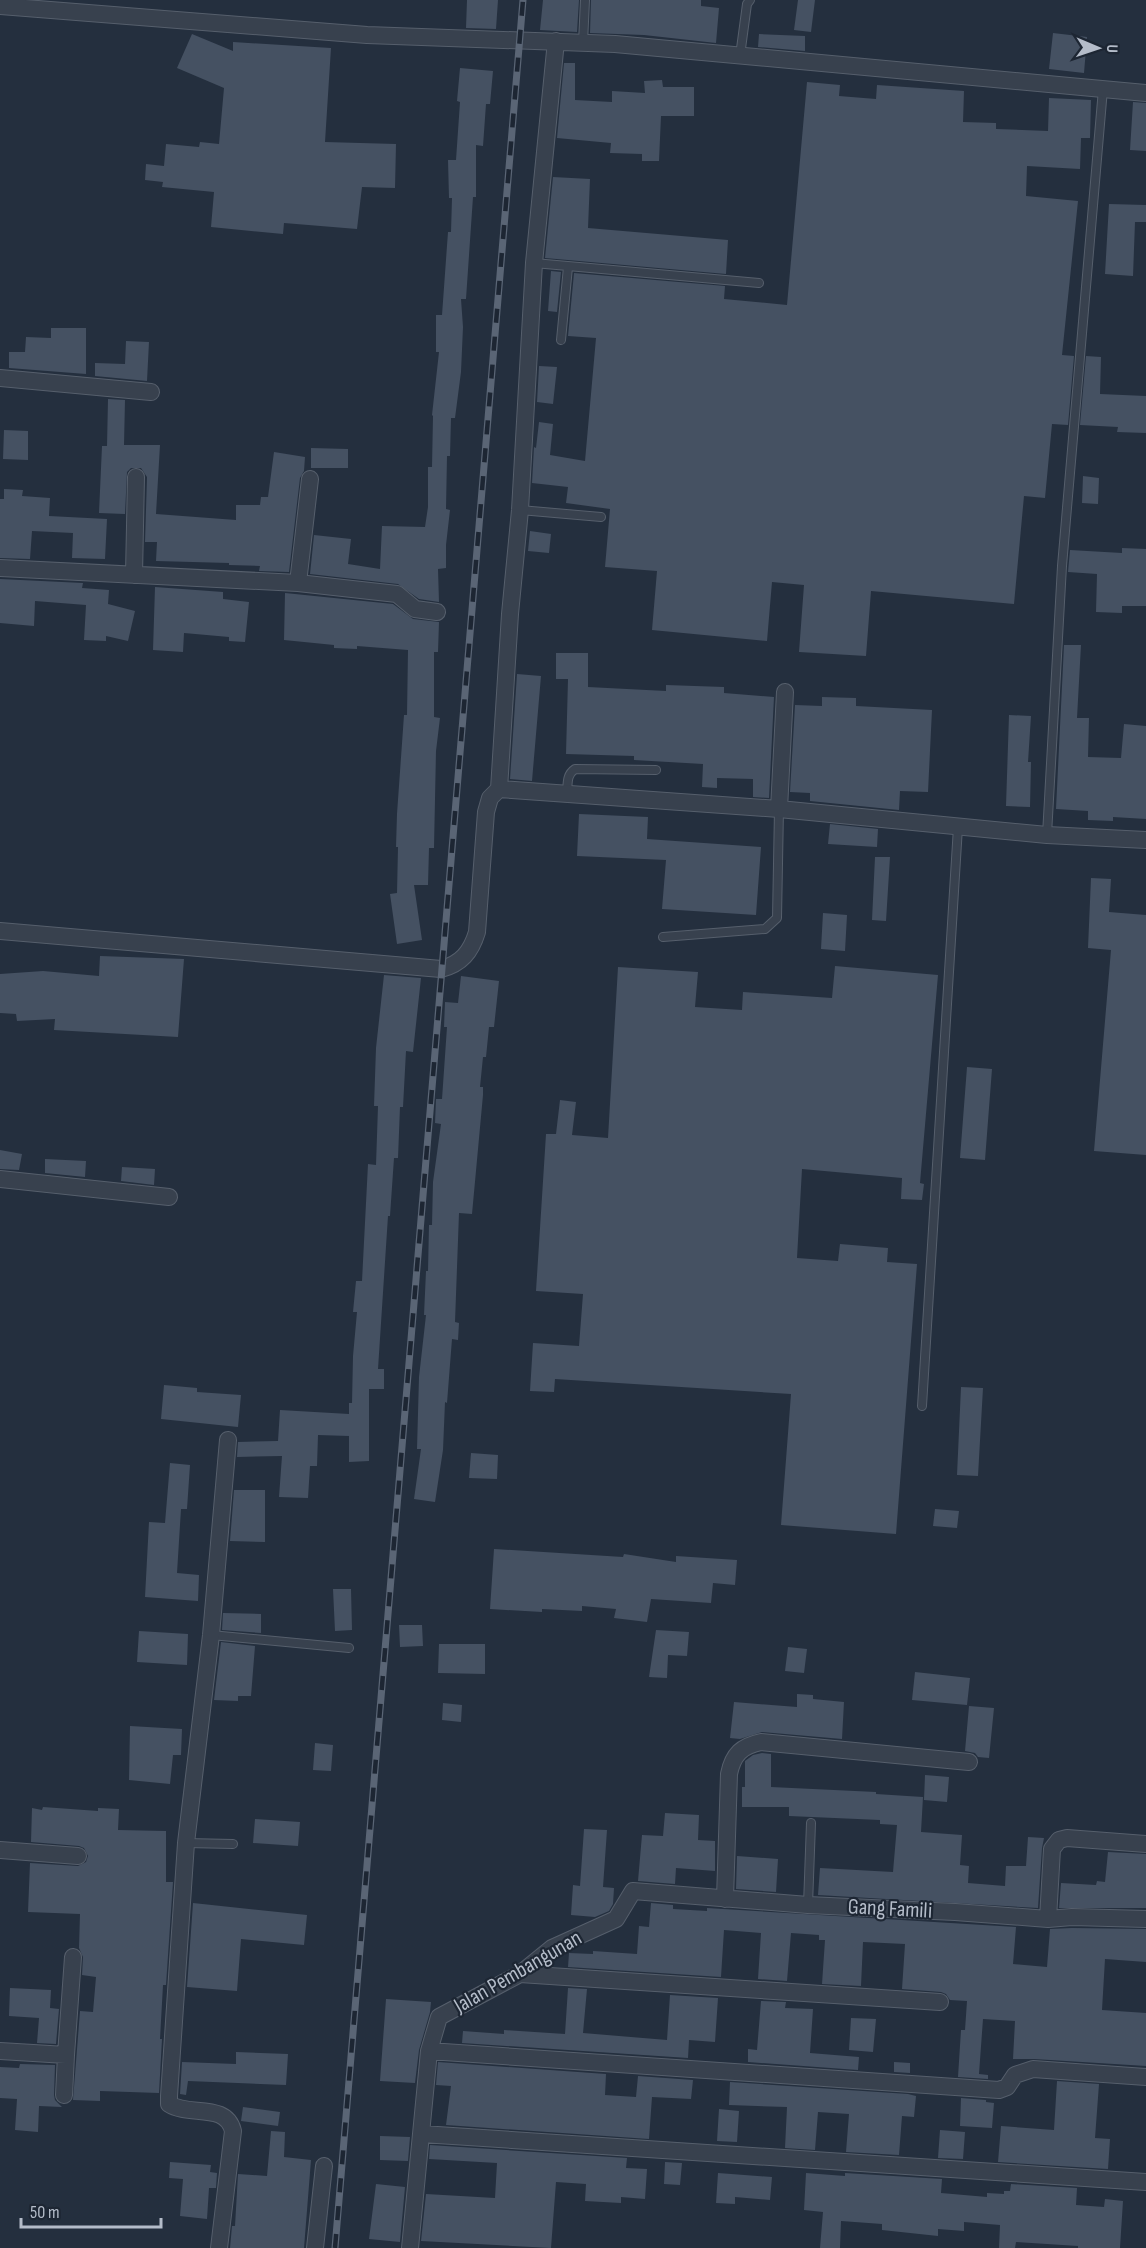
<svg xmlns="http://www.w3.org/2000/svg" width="1146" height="2248" font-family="'Sofia Sans Condensed',sans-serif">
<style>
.building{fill:#455162}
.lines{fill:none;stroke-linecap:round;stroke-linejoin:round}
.service-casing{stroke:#565f6c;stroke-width:10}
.minor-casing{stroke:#565f6c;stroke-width:18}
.service{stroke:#38414e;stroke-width:8}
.minor{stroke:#38414e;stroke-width:16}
.rail-casing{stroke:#5a6575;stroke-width:7}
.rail{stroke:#1d2633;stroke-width:4.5;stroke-dasharray:14;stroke-linecap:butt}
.labels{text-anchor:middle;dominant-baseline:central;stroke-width:4.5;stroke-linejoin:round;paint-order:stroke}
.street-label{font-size:22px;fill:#b4bcc9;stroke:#1d2633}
</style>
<rect width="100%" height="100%" fill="#242f3e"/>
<path class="building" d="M467,0h31l-2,29 -30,-1z
M543,0h36l-2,32 -37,-2z
M591,0h110v6l18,2 -3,35 -72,-8 -54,-2z
M798,0h17l-4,32 -17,-2z
M1053,33l34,4 -3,36 -35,-4z
M192,34l41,17v-9l98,6 -6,94 71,2 -1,44 -33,-1 -5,42 -73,-6 -1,11 -72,-7 3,-35 -52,-5 1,-5 -18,-2 1,-16 18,2 2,-22 33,3 1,-5 19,2 5,-56 -47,-20z
M759,34l46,2v15l-47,-4z
M564,63h11v37l37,2v-11l33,2 -1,-12 18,-1 1,7h31v29h-33l-2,45h-17v-7l-32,-1 1,-10 -54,-5z
M460,68l33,3 -3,33h-4l-3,42 -7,-1v52h-3l-7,102h-5l2,28 -2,45 -6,46h-4l-1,38h-3l-1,53 4,1 -4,35v23l-8,1 1,33 -20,-3 -21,-15 -88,-10 4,-39 37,4 -3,25 32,5 2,-43 43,1 3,-20v-40h4l1,-51 -1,-1 7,-63h-3v-37h6l6,-83h3l1,-34h-3l-1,-38h8l4,-58 -3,-1z
M807,82l33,3 -1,11 37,3 1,-14 87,6 -1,31 33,1v6l52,2 1,-33 42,2 -1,38h-9l-1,31 -53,-3 -1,30 52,5 -16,154 12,1 -6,69 -16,-1 -7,74 -21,-2 -10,108 -143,-13 -5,65 -67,-4 5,-67 -32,-3 -5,59 -115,-11 5,-59 -52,-4 5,-58 -44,-6 2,-16 -36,-4 2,-36 2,1 3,-26 14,2 -3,31 35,6 11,-123 -28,-2 6,-63 151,13 -1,13 63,6z
M1133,102l13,1v48l-16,-1z
M553,177l37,2 -2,49 140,12 -2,34 -181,-16z
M1109,204l37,1v17h-11l-2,54 -28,-2z
M551,271l10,1 -4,40 -9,-1z
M51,328h35v46l-77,-6v-16h16l1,-15 25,1z
M126,341l23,1 -2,39 -52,-5v-13l30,1z
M1086,356l15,1 -1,37 46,2v37l-29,-1 1,-5 -38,-2z
M539,366l18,1 -4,37 -16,-2z
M108,399l17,1 -1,45h36l-4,69 80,6v-15h24l1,-8h7l6,-45 31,5 -1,14 -4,7 -11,94 -30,-1 1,-5 -31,-1v-2l-73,-2 1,-19h-12l2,-65 -6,-9h-10l-4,4 -2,42 -26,-1 3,-67h5z
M4,430l24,1v29l-25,-1z
M311,448l37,1v19h-37z
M1083,476l16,2 -1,26 -16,-1z
M4,489l19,1 -1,6 28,2 -1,18 58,3 -2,40 -33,-1 1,-25 -41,-2 -2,28 -30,-1v-59h4z
M530,531l21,3 -2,19 -21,-2z
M1122,548l24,1v57h-24v7l-26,-1 1,-38 -29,-2 2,-22 52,3z
M0,579l83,4 -1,5 27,2 -1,14 27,7 -7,30 -22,-5v5l-22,-1 2,-35 -51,-4 -1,25 -34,-3z
M155,587l68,5v7l26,3 -4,40 -16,-1v-4l-45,-4 -1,19 -30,-2z
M285,593l108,11 20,15 26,3 -1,30h-4v65l6,1 -4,33 -2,97h-5l-1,37h-14l8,55 -25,4 -7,-50 7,-1 1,-46h-2l1,-33 7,-99h3l1,-65 -51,-4v3l-23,-1v-3l-50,-5z
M1064,645h17l-4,73h12l-1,39 33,1 3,-34 22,2v93l-33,-2v4l-25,-1v-9l-32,-2z
M556,653h32v34l78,4v-6l58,2v6l50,4 -5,101 -16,-1v-18l-36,-1v10l-15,-1 1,-23 -69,-4v-4l-68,-2 2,-75h-12z
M517,674l24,2 -9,105 -22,-2z
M822,697l34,1v8l76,4 -4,82 -28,-1 -1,19 -89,-9v-8l-20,-1 5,-87 27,1z
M1009,715l22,1 -3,46h3l-1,45 -24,-1z
M579,814l69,3 -1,22 114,8 -5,68 -94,-6 4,-49 -89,-4z
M830,824l48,5 -1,18 -49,-3z
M875,857h15l-4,64 -14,-1z
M1091,878l20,1 -2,33 37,3v240l-52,-4 17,-201 -23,-2z
M823,913l24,2 -2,36 -24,-2z
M100,956l84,3 -6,78 -124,-7 1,-11 -38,2 -1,-7 -16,-1v-39l43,-3 56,5z
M835,966l103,9 -18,208 4,1 -2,16 -21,-1 1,-21 -100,-9 -5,89 41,3 2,-17 48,4 -1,14 30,2 -21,270 -115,-9 10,-131 -236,-15 -1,13 -24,-1 3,-48 46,3 4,-52 -47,-3 10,-157h10l4,-34 16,2 -4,33 36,3 10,-171 80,5 -3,35 47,3 1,-18 89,6z
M384,975l37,3 -8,74 -7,-1 -3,56h-3l-2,51h-4l-4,58h-2l-10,153h6v20h-15v72l-20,1v-26l-31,-1 -1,31h-7l-2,32 -29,-1 3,-41 -45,1 1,-15 40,-1 2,-31 69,4v-11h3l1,-47 4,-44h-4l3,-31h6l6,-117 8,1 2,-59h-4l2,-58z
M461,976l38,5 -5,46h-5l-3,30h-3l-3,30h3v8l-11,119 -13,-1 -4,109 4,1 -1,17 -6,-1 -5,64 -2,-1 -2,48 -8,52 -21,-3 7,-50h-4l2,-72 7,-62h-2l2,-44h2l1,-46h3l1,-43 8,-58 -6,-1 1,-24h6l5,-72h-3l1,-25 13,1z
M967,1067l25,2 -7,91 -25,-2z
M0,1150l22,4 -3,16 -19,-1z
M45,1159l41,2 -1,16 -40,-4z
M122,1167l33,2 -1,16 -33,-4z
M164,1385l33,3v4l44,3 -3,32 -77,-8z
M961,1387l22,1 -5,88 -21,-1z
M471,1453l27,2 -1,24 -28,-1z
M170,1463l20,2 -3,44h-6l-4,64 22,2 -1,26 -53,-4 4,-75 16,1z
M234,1490h31v52l-35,-1z
M935,1509l24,2 -2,17 -24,-2z
M494,1549l129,8 1,-3 52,8v-6l61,4 -2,25 -22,-2 -2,20 -60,-4 -4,23 -33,-4 2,-9 -34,-3v5l-40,-2v3l-52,-3z
M333,1589h18l1,41 -17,1z
M223,1613l38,1v19l-39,-3z
M399,1625h23l1,21 -23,1z
M656,1630l33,2 -2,24 -19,-1 -1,23 -18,-1z
M139,1631l49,3 -1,31 -50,-3z
M221,1642l34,4 -4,50h-13v5l-24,-1z
M439,1644h46v30l-47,-1z
M788,1647l19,2 -3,24 -19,-2z
M915,1672l55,6 -3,27 -55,-5z
M797,1694l16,1v4l31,3 -2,37 -80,-7 -22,7 -10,-1 4,-36 63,5z
M443,1703l19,2 -1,17 -19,-2z
M969,1706l25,2 -5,50 -11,-1 -3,-4 -10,-2z
M130,1726l52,3 -1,26h-8l-3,29 -41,-4z
M315,1743l18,2 -2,26 -18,-1z
M762,1753l9,1v33l105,5v2l47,3 -2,35 41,3 -2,30 9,1 -1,17 37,3 1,-20h20l2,-29 16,1 -2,10 -4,60 -220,-13 2,-27 73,4 4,-47 -17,-1v-4l-91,-4v-9h-47v-20h3v-26l8,-6z
M925,1775l24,2 -2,25 -23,-2z
M43,1807l55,4v-3l21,1 -1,21 48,1v51h7l-7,103h-3l-3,54h2l-3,54 -59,-2v10l-27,-1 7,-89 13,1 3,-35 -14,-2 1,-18 -4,-9 1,-34 -52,-2 2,-49 48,3 8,-4 2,-6 -4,-8 -5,-2 -48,-4 1,-34 10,2z
M665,1813l34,2 -1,25 17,1v30l-39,-3 -1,16 -37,-3 4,-46 21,1z
M255,1819l45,3 -2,24 -45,-3z
M584,1829l23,1 -4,57 11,1 -1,16 -4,7 -14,6 -24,-2 2,-30 7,1z
M1108,1852l38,2v54h-87l2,-25 35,2 1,-4 8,1z
M737,1856l41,3 -2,33 -40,-3z
M193,1903l114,12 -3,30 -63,-6 -4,52 -50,-4z
M651,1903l22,2v4l34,2v-3l309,19 -3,37 34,3 3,-38 22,-1 74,1v33l-41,-3 -3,51 44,3v53l-112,-7h-21l2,-38 -32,-2 -4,55 9,1v4l-30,-2 3,-47h4l2,-29 -17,-1 -4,-6 -5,-2 -39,-3 3,-45 -42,-2 -2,44 -39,-2 3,-44h-6v-5l-28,-2 -4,48 -29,-2 3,-46 -37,-3 -3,47 -153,-10 1,-14 24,1v-3l44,3 2,-28 10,1z
M10,1988l41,2 -1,18 9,1 -3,35 -19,-1 2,-25 -30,-2z
M568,1988l19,1 -4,44 84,7 3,-45 48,3 -3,44 -26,-2 -1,18 -226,-15 1,-12 41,3v-4l61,4z
M386,1999l45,3 -1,10 -11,38 -4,33 -35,-2z
M761,2001l25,1 -1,6 28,1 -3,44 49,4 -1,13 -110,-8v-13l9,1z
M851,2018l25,1 -3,33 -24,-2z
M236,2052l52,2 -2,31 -98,-4 -2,14 -6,-1 2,-32 54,2z
M438,2062l168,12 -1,21 31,2 2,-21 55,4 -2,19 -39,-2 -3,42 -203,-14 5,-39 -15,-1z
M894,2062l16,1v10l-16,-1z
M20,2064l35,1 -1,30 1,5 7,7 -23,-1 -1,26 -23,-2 2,-31 -17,-1v-31l19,1z
M1057,2081l42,3 -4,54 15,1 -2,30 -110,-7 3,-36 53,4z
M730,2082l178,12 8,2 -2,21 -12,-1 -3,39 -53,-3 3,-38 -31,-2 -3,38 -30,-2 2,-41 -58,-2z
M961,2098l25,2v2l8,1 -2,25 -32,-2z
M243,2107l37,5 -2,14 -37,-5z
M719,2109l20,2 -2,31 -20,-1z
M940,2130l25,2 -2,27 -25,-1z
M271,2131l14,1 -1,25 27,3 -7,88h-74l2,-22h3l3,-52 29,2z
M380,2136l30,1 -2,24 -28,-1z
M430,2145l197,13 -1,10 21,1 -2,30 -24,-2v6l-36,-2 1,-17 -30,-2 -5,66 -130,-7 5,-47 69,4 2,-35 -68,-4z
M170,2162l41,3 -1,7 7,1 -1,15h-7l-2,31 -27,-3 3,-37 -14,-1z
M665,2162l17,1 -2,22 -16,-1z
M718,2173l54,4 -2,23 -35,-3v7l-19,-1z
M806,2173l39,3v-3l97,6 -1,14 46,4v-4l17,1v-3h6l1,-7 66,4 -1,17 28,2 1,-8 18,2 -3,47h-42v-2l-62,-4 -1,6h-16l1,-23 -36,-3v9l-26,-2v7l-56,-6v-6l-41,-3 -1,27h-20l3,-36 -19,-2z
M376,2184l29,3 -5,55 -31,-3z"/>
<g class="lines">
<g class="service-casing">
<path id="service" d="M583,43l2,-43
M740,56l7,-52 3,-4
M534,263l225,20
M561,340l7,-73
M520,510l81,7
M567,794c1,-10 -1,-19 8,-25l81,1
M1047,835l15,-269 41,-477
M663,937l102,-8 12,-11 2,-109
M922,1406l36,-579
M211,1635l138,13
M186,1843l47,1
M808,1905l3,-82"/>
</g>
<g class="minor-casing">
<path id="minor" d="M0,6l367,29 248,9 531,49
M0,378l151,14
M0,568l298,15 99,11 18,15 22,3
M134,575l2,-98
M298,583l12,-104
M499,789l11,-175 10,-104 14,-247 22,-222
M779,809l6,-117
M0,931l441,38c20,-5 30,-17 36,-37l9,-120 4,-14 9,-9 280,20 268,26 99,5
M0,1179l169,18
M0,1850l78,6
M725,1899l4,-125c4,-20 13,-28 32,-32l208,20
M1048,1919l4,-70 7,-9 8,-2 79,6
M520,1974l420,28
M0,2051l66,4 -2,40
M429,2051l570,39 8,-3 8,-12 18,-6 113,8
M66,2055l7,-98
M422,2134l724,48
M219,2248l14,-117c-7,-29 -44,-14 -64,-27v-8l17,-253 25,-208 17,-195
M315,2248l9,-82
M410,2248l19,-197 10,-34 81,-43 32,-26 64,-29 17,-28 175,14 147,7 93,7 24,-2 74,2"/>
</g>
<use href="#service" class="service"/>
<use href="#minor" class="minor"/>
<g class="rail-casing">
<path id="rail" d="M335,2248l188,-2248"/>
</g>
<use href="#rail" class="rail"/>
</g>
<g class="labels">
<g class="street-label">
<text transform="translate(890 1909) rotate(3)">Gang Famili</text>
<text transform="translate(518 1972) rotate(-30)">Jalan Pembangunan</text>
</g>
</g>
<g transform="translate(1098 48) rotate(92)" stroke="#1d2633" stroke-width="4.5" paint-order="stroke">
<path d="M0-4.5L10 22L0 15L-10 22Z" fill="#b4bcc9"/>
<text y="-9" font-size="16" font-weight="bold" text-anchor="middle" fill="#b4bcc9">U</text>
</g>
<path d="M21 2218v9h140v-9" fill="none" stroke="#b4bcc9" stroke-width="3"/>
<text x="30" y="2218" font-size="18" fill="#b4bcc9" stroke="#1d2633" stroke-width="4.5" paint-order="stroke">50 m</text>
</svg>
